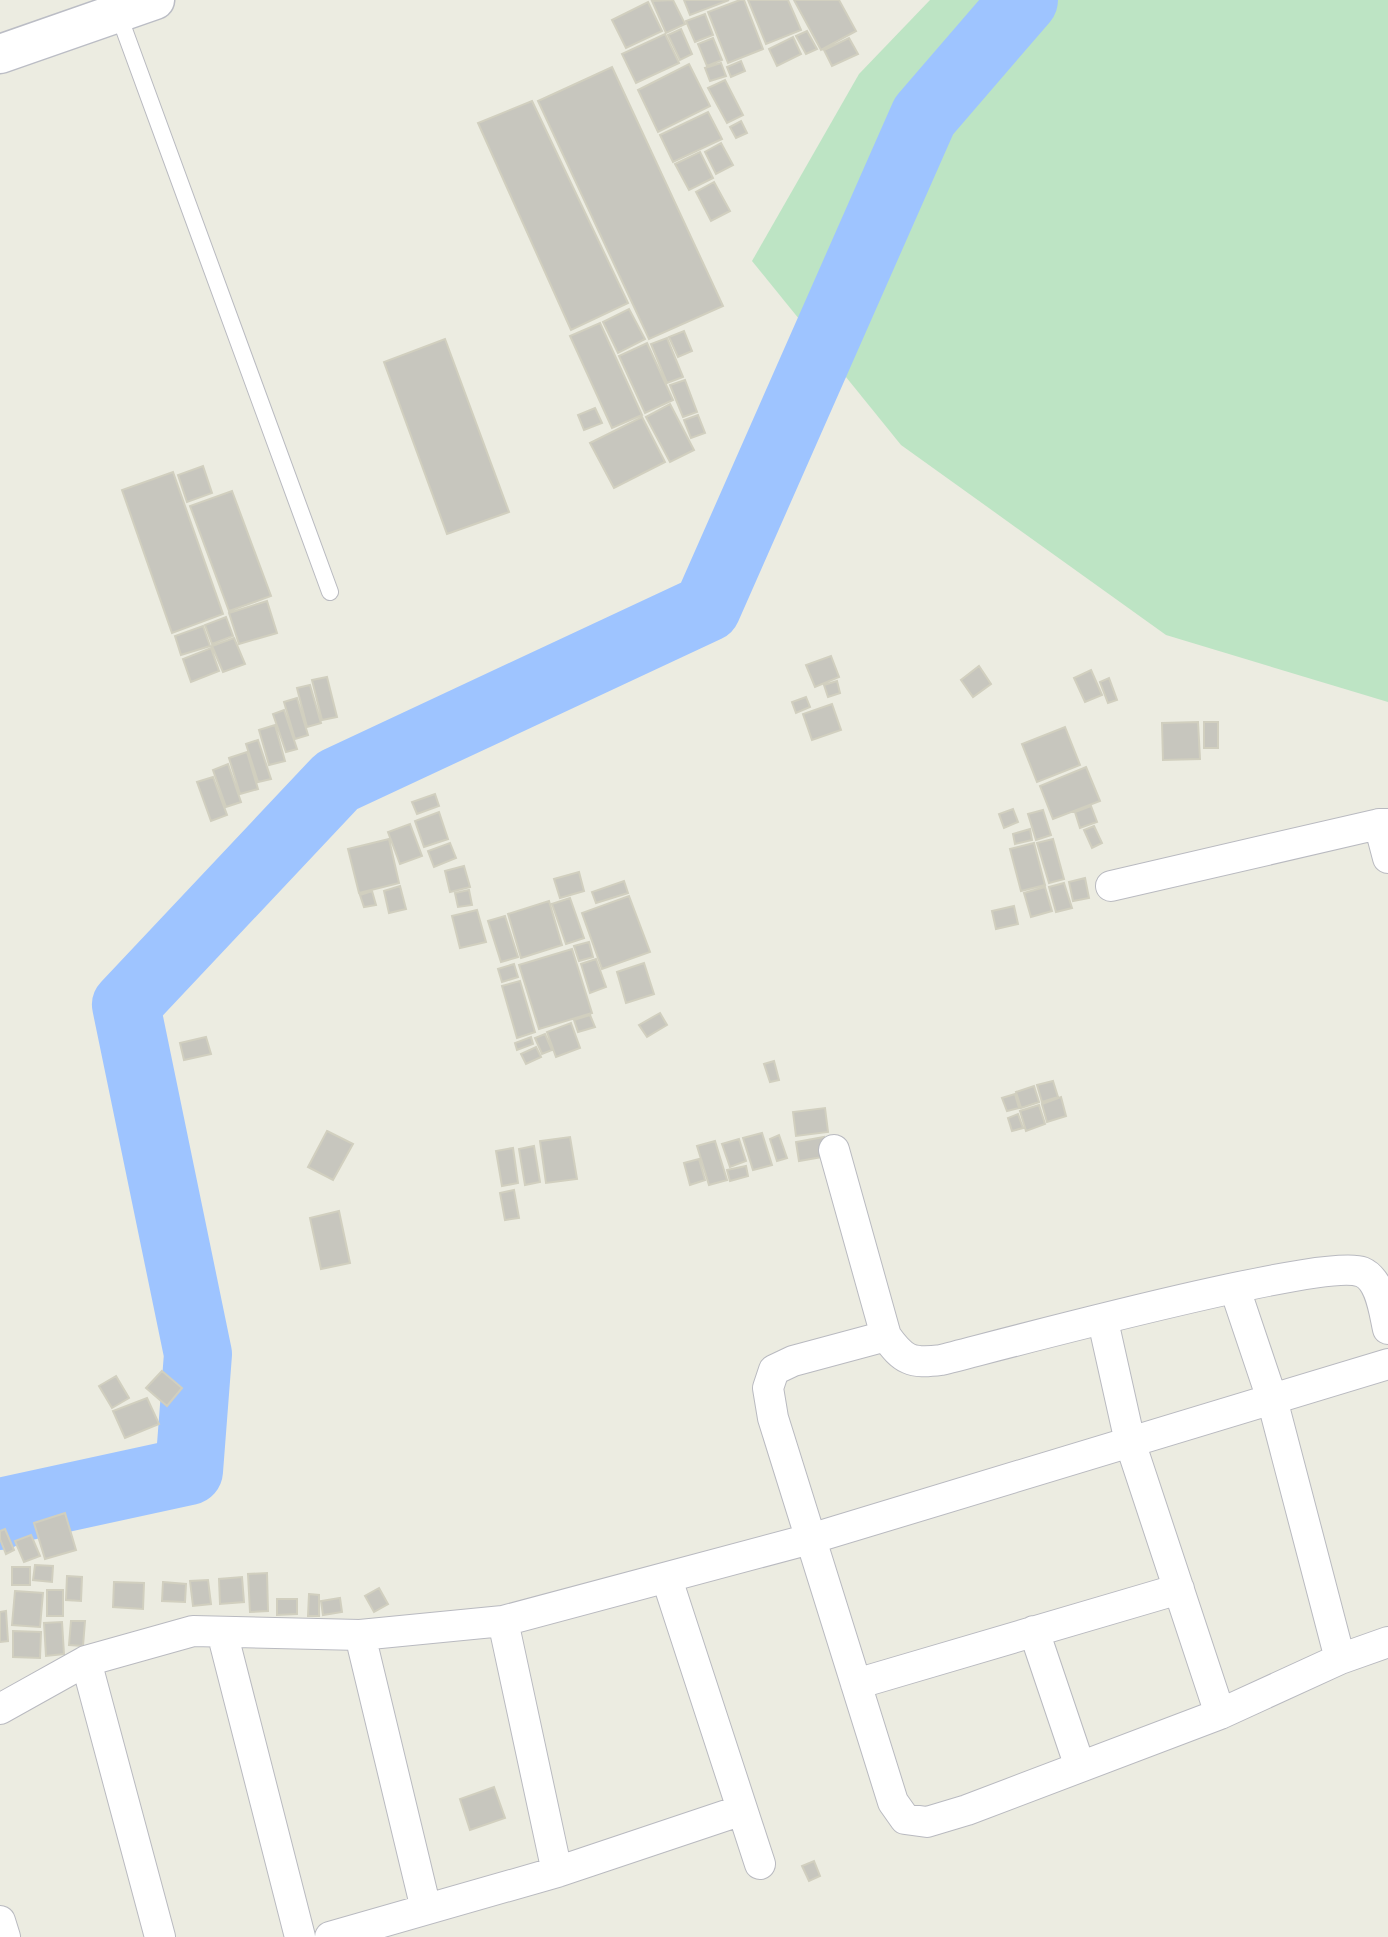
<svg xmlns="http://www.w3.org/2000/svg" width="1388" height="1937" font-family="'Sofia Sans Condensed',sans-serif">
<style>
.green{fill:#bde4c4}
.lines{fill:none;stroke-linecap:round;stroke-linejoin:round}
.river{stroke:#9ec4ff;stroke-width:68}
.building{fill:#c7c6be;stroke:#d1cfbf;stroke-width:2}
.service-casing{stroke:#b9bac0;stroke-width:18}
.minor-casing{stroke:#b9bac0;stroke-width:32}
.secondary-casing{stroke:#bbbdc5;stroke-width:41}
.service{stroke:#fff;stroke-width:16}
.minor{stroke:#fff;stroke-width:30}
.secondary{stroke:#fff;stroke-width:38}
</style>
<rect width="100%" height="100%" fill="#ecece1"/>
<path class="green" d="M930,0h458v702l-222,-67 -265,-190 -149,-184 107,-187z"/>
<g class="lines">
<path class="river" d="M0,1516l5,-5 184,-40 9,-117 -72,-349 211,-224 370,-173 217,-492 100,-116"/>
</g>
<path class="building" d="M673,0l12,24 -19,9 -14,-32z
M684,0h45l-39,15z
M740,0h4l19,49 -35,14 -20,-51z
M748,0h40l13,30 -35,14z
M794,0h45l17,31 -35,19z
M648,2l14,29 -36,17 -14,-28z
M705,14l8,21 -18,7 -9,-21z
M681,29l11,25 -12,6 -12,-25z
M807,31l10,18 -11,5 -10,-18z
M665,34l14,29 -43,20 -14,-29z
M793,37l8,17 -24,12 -8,-17z
M713,38l9,22 -15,6 -9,-22z
M849,38l9,16 -26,12 -8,-16z
M741,61l4,10 -14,6 -4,-10z
M721,63l5,13 -16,5 -5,-13z
M689,64l21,42 -52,26 -20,-42z
M612,67l111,239 -74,33 -111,-238z
M725,80l18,35 -16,8 -19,-35z
M532,101l96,202 -57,27 -93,-207z
M708,112l14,27 -49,23 -13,-27z
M741,121l6,12 -11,5 -6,-11z
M721,143l12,22 -17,9 -11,-22z
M700,152l13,26 -24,12 -14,-26z
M714,182l16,29 -19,10 -15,-29z
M629,309l16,30 -27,14 -15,-31z
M600,323l42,92 -30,13 -42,-92z
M684,331l8,20 -14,6 -9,-20z
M667,338l16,39 -16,6 -16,-39z
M445,339l64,173 -62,22 -63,-172z
M647,343l26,57 -28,13 -26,-57z
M685,380l12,32 -14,5 -13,-32z
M670,404l24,46 -24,12 -24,-45z
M595,408l7,15 -18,7 -6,-15z
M698,415l7,18 -14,5 -7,-18z
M642,417l23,45 -51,26 -24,-45z
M203,466l9,27 -25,9 -9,-27z
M173,472l50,142 -51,19 -50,-143z
M232,491l39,105 -42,15 -39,-105z
M267,601l10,32 -38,11 -10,-31z
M226,617l7,19 -21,8 -7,-19z
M203,626l7,20 -29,9 -6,-19z
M234,638l11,26 -22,8 -11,-26z
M211,648l8,23 -28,11 -8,-23z
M831,656l8,21 -24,10 -9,-22z
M979,666l12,18 -18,13 -12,-17z
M1091,670l11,25 -17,7 -11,-24z
M327,677l10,40 -15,3 -10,-40z
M1109,678l8,22 -9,3 -8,-21z
M837,681l3,12 -12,4 -4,-12z
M310,685l11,38 -14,4 -10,-39z
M806,697l4,10 -14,6 -4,-11z
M297,698l11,37 -13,4 -11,-37z
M832,704l9,26 -29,10 -9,-26z
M284,710l13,39 -11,3 -13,-38z
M1198,722l2,37 -37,1 -1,-37z
M1204,722h14v26h-14z
M275,725l10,36 -16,4 -10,-35z
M1065,727l15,38 -43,17 -15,-38z
M258,740l13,39 -13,3 -12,-38z
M247,752l11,37 -18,5 -11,-36z
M228,764l13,38 -15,5 -13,-37z
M1086,767l14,34 -47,18 -13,-33z
M213,777l14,38 -16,6 -14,-39z
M435,794l4,12 -22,8 -5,-12z
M1091,806l6,16 -17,6 -5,-16z
M1013,809l5,13 -14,6 -5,-14z
M1043,810l8,25 -15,5 -8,-26z
M439,812l9,27 -24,8 -9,-26z
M410,824l12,32 -22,8 -12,-32z
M1094,826l8,17 -10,5 -8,-18z
M1030,829l2,11 -17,4 -2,-10z
M389,839l10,44 -40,10 -11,-44z
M1053,839l11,40 -15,4 -12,-40z
M450,843l6,15 -22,9 -6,-16z
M1034,843l11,42 -24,6 -11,-42z
M464,866l6,21 -20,5 -5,-21z
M579,872l5,19 -24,7 -6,-19z
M1085,878l4,20 -16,3 -4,-19z
M624,881l4,12 -32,10 -4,-11z
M1064,883l8,25 -16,4 -7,-25z
M400,886l6,23 -17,4 -5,-22z
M1045,887l7,24 -21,6 -7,-24z
M469,890l3,15 -14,2 -3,-14z
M372,891l4,14 -12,2 -4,-12z
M629,896l21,56 -48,17 -20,-56z
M570,898l14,40 -18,6 -14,-40z
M549,901l13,44 -41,13 -13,-44z
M1014,906l4,18 -22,5 -4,-18z
M477,910l9,32 -26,6 -8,-32z
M505,916l13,41 -17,5 -13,-41z
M589,942l4,15 -14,4 -5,-15z
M572,949l20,64 -53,16 -20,-64z
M596,959l10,28 -16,6 -9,-29z
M644,963l10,31 -28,9 -9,-31z
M514,964l4,13 -16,5 -4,-13z
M520,981l15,51 -18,6 -15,-52z
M660,1013l7,12 -20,12 -8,-12z
M590,1015l5,12 -17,5 -4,-12z
M571,1023l9,25 -24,9 -9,-25z
M545,1034l7,16 -10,4 -7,-16z
M206,1037l5,17 -27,6 -4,-17z
M531,1037l2,7 -16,6 -2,-7z
M536,1047l5,10 -15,7 -5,-10z
M774,1061l5,19 -9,2 -6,-18z
M1053,1081l5,16 -16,5 -5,-17z
M1034,1086l5,16 -18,6 -5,-16z
M1015,1094l4,14 -12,3 -5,-13z
M1061,1097l5,19 -19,6 -5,-18z
M1039,1105l6,19 -19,7 -6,-20z
M825,1108l3,24 -32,4 -3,-24z
M1018,1114l5,14 -11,3 -4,-13z
M327,1131l26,13 -20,36 -25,-13z
M762,1133l10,32 -19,5 -10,-32z
M779,1135l8,23 -10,3 -7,-22z
M570,1137l7,42 -31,4 -6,-42z
M824,1137l4,19 -29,5 -3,-19z
M739,1139l7,22 -16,6 -8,-23z
M715,1141l12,39 -18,5 -12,-39z
M534,1146l6,36 -15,3 -6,-36z
M513,1148l5,35 -16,3 -6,-35z
M699,1159l6,21 -15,5 -6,-22z
M746,1166l2,10 -18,5 -3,-11z
M514,1190l5,28 -14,2 -5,-27z
M339,1211l11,52 -29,6 -11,-51z
M162,1371l20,17 -15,18 -21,-18z
M116,1376l13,22 -17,10 -13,-22z
M147,1398l12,26 -34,14 -12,-27z
M65,1513l11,37 -31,9 -11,-36z
M5,1529l9,21 -8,4 -6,-15v-8z
M31,1535l9,21 -16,6 -9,-21z
M35,1565l18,1 -1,16 -19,-2z
M12,1567h18v18h-18z
M267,1573l1,38 -18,1 -2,-38z
M67,1576l15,1 -1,24 -15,-1z
M242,1577l2,25 -24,2 -1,-25z
M208,1580l3,24 -18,2 -3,-25z
M114,1582l30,1 -1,26 -30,-2z
M163,1582l23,2 -1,18 -23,-1z
M379,1588l9,16 -14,8 -9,-16z
M47,1590h16v26h-16z
M15,1591l28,2 -3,34 -28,-2z
M309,1594l10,1v21h-11z
M340,1598l2,14 -19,3 -2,-14z
M277,1599h20v15l-20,1z
M6,1611l2,30 -8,1v-30z
M71,1621h14l-2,25 -14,-1z
M62,1622l2,32 -18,2 -2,-33z
M13,1631l28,1 -1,26 -27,-1z
M494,1787l11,31 -35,12 -10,-31z
M814,1861l6,15 -11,5 -7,-15z"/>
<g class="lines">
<g class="service-casing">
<path id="service" d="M118,13l212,579"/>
</g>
<g class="minor-casing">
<path id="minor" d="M1388,824h-9l9,34
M1111,886l268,-62
M834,1150l52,186c17,24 25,28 55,24 60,-15 384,-103 421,-88 19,8 22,40 26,57
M1235,1289l37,110 68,260
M1103,1321l27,121 90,272
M886,1336l-93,25 -19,9 -6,18 5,30 120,384 12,17 22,3 40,-12 253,-96 120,-55 48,-17
M667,1579l93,285
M503,1621l54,251
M1034,1631l46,136
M222,1632l78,305
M360,1635l66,274
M86,1661l74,276
M856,1684l323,-95
M0,1709l86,-48 107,-30 167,4 143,-14 307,-82 578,-175
M0,1921l5,16
M330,1937l227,-65 185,-62"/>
</g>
<g class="secondary-casing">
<path id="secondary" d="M0,54l155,-54"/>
</g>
<use href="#service" class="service"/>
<use href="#minor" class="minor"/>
<use href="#secondary" class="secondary"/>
</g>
</svg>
